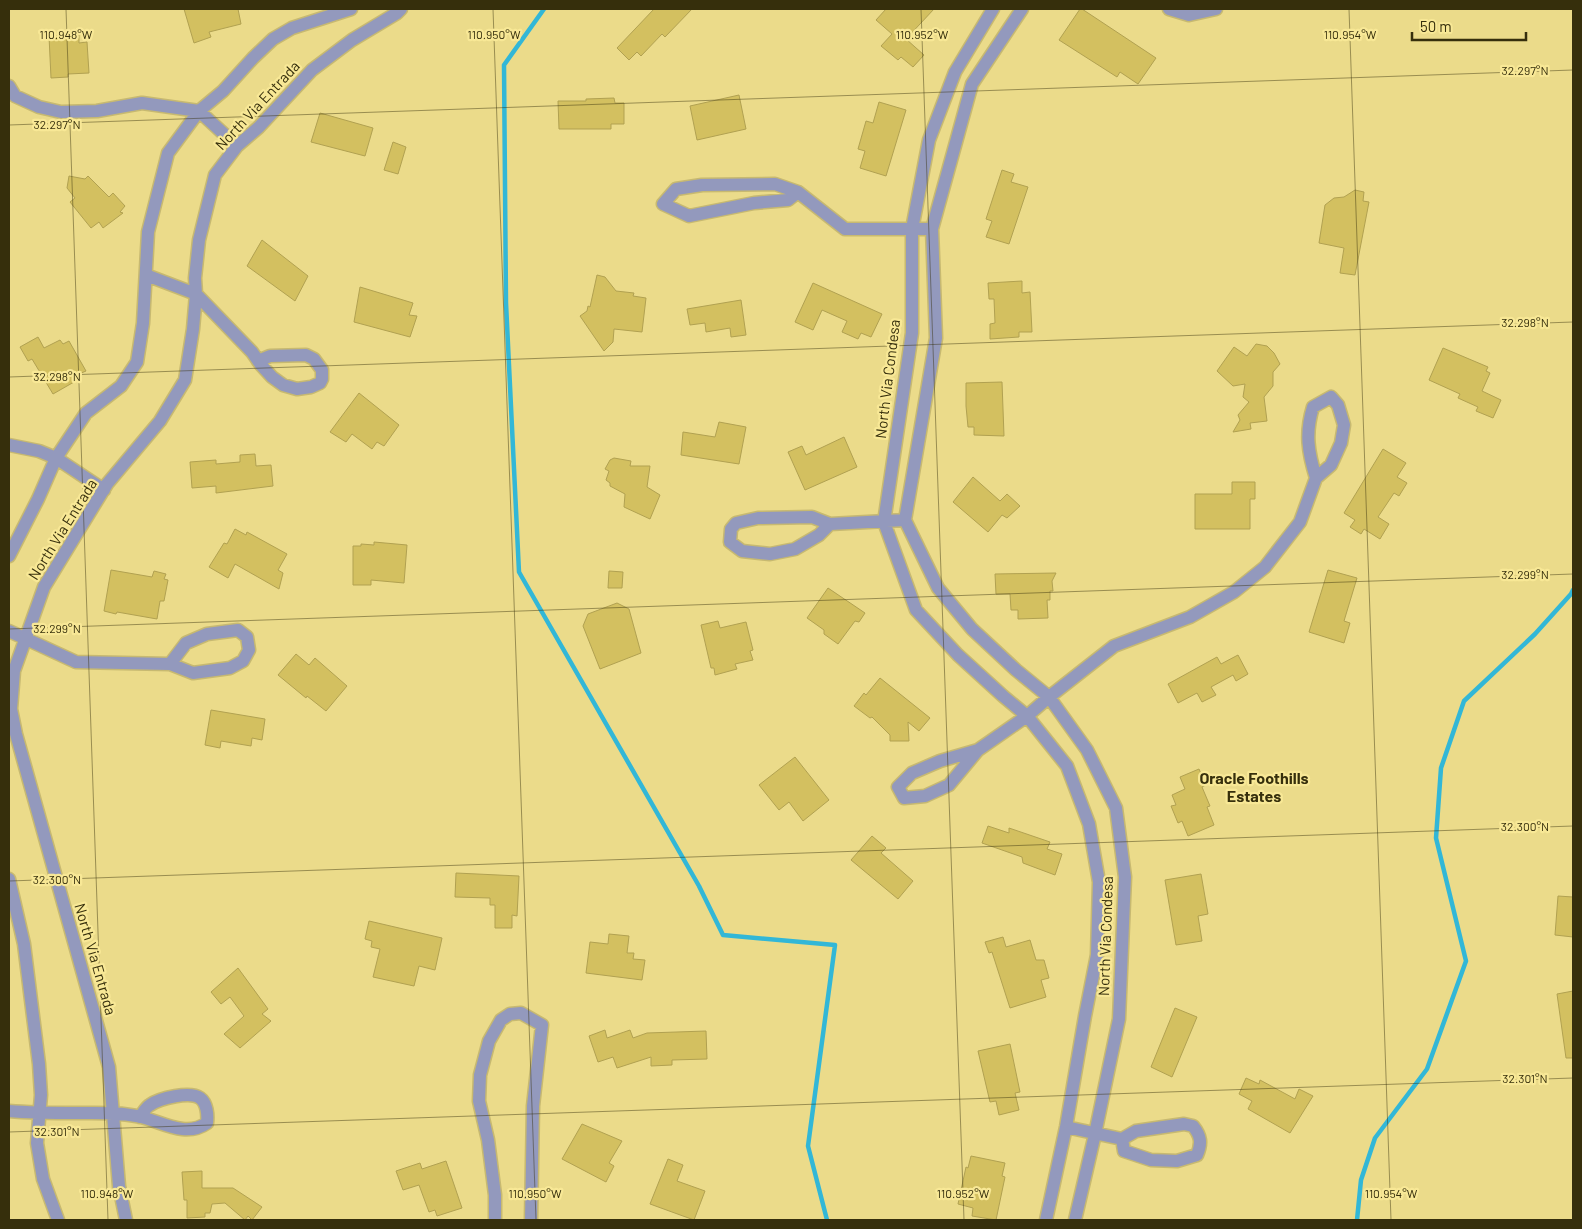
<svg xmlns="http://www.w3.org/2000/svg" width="1582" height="1229" font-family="Barlow,sans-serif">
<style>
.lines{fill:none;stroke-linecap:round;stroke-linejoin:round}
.stream{stroke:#32b7d7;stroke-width:4.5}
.building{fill:#d3c060;stroke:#b1a151}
.minor-casing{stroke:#c7b971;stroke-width:15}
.minor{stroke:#9399bd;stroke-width:12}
.ticks{fill:none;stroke:#362f0c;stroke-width:1;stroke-opacity:0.45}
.labels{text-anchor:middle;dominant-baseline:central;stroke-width:4.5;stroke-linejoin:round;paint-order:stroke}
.street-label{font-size:15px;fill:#362f0c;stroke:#f8e896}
.neighbourhood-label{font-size:16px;font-weight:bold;fill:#362f0c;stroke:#f8e896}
.ticks-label{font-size:12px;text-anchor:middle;fill:#362f0c;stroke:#f8e896;stroke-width:4.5;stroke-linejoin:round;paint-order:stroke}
</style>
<rect width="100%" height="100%" fill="#ebdb8a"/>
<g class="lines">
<path class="stream" d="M544,9l-40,56 2,238 13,269 180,314 24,49 112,10 -27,201 19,74
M1357,1220l4,-40 14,-42 52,-69 39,-108 -30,-123 5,-70 23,-67 71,-67 36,-40 2,-4"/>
</g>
<path class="building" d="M184,9h54l3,15 -32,8 2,5 -17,6z
M654,9h38l-27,28 -3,-3 -21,22 -4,-4 -8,8 -12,-12z
M886,9h48l-28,30 18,16 -11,12 -12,-10 -3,3 -17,-14 11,-12 -16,-14z
M1080,9h2l74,49 -18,26 -18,-12 -3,5 -58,-37z
M79,35v8l8,-1 2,31 -21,1v3l-17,1 -2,-42z
M739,95l7,34 -49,11 -7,-34z
M614,98l1,5h9v21h-13v5h-52l-1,-28h28v-2z
M879,102l27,8 -20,66 -26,-8 5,-17 -7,-2 8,-28 7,2z
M320,113l53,15 -8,28 -54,-14z
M393,142l13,5 -8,27 -14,-4z
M1002,170l12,4 -3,8 17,5 -19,57 -23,-7 6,-16 -6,-2z
M69,176l16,3 3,-3 21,21 4,-4 12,13 -5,6 3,1 -20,15 -4,-6 -8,6 -21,-26 5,-4 -8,-10z
M1355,190l9,2 -1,9 6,1 -14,73 -15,-2 4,-25 -25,-5 6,-38 9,-7 10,-1z
M262,240l46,36 -13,25 -48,-35z
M597,275l8,2 11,14 18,2 -1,3 13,2 -4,34 -28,-3 -1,13 -9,9 -24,-35 7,-5 1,-5 2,1z
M1022,281v12l8,-1 2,40h-13v5l-29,2v-15l5,-1 -1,-24h-5l-1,-16z
M813,283l69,31 -11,23 -10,-4 -3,6 -16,-7 5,-11 -25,-11 -9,20 -18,-8z
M360,287l53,16 -4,12 8,1 -7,21 -56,-15z
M741,300l5,35 -15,2 -1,-9 -24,4 -1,-9 -15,2 -3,-16z
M38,337l6,11 16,-8 3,4 6,-3 17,30 -7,3 2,4 -28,16 -21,-35 -4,2 -8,-14z
M1256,344l11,2 7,7 6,11 -7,8v14l-9,11 3,24 -17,2 1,6 -18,3 7,-12 -2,-5 11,-13 -6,-5 2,-13 -12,2 -16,-15 17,-24 13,9z
M1443,348l45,19 -2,4 4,2 -8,18 19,9 -8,18 -17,-7 2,-4 -20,-9 2,-4 -31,-14z
M1002,382l2,54 -30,-1v-8h-6l-2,-21v-23z
M359,393l40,32 -15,21 -7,-4 -5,7 -20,-15 -6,8 -16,-10z
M719,422l27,5 -7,37 -58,-9 2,-23 32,5z
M844,437l13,30 -52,23 -17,-38 14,-6 4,9z
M1383,449l23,14 -9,14 10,6 -8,13 -5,-3 -16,24 11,7 -9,15 -16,-10 -3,5 -11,-7 5,-7 -11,-7z
M255,454l1,12 15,-1 2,21 -57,7v-7l-24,2 -2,-26 26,-2v4l24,-2v-7z
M614,458l17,3 -1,5h20l-3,21 13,8 -10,24 -26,-12 1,-13 -15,-8v-3l-4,-3 3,-9 -4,-2 5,-9z
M973,477l27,24 7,-7 13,12 -13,12 -5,-3 -14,17 -35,-30z
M1232,482h23v17h-5v30h-55v-35h37z
M235,529l11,6 1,-3 40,22 -9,16 5,3 -4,16 -44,-25 -7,14 -19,-11 15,-24 3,1z
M374,542l33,3 -3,38 -33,-3v5h-18v-39h8v-2l13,1z
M111,570l41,7 2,-6 12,3 -2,5 4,1 -4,21h-4l-3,18 -40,-7 -1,2 -12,-3z
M1328,570l29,8 -13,43 6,2 -6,20 -35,-11z
M609,571l14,1 -1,16h-14z
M1056,573l-4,8 1,10h-3v9h-3l1,18 -30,1v-9h-7l-1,-16h-14l-1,-20z
M828,588l37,25 -6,9 -4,-1 -17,23 -14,-10v-4l-17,-12z
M617,603l12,6 12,44 -41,16 -17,-43 5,-12z
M718,621l2,7 26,-6 7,28 -3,1 3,9 -18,4 2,5 -22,6 -1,-7h-3l-10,-43z
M296,654l13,11 6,-7 32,28 -21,25 -19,-15 -1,2 -28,-23z
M1238,655l10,19 -12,7 -3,-6 -22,12 5,8 -14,7 -5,-9 -19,10 -10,-19 49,-27 4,7z
M880,678l50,40 -11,13 -11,-9 1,19h-19v-6l-18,-18 -2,1 -16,-12 10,-13 2,2z
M211,710l54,9 -3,21 -10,-2 -1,8 -30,-5 -1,7 -15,-3z
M795,757l34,43 -26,21 -14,-19 -10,8 -20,-25z
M1199,769l7,16 -4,2 8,19 -3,1 7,18 -26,11 -6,-15 -4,2 -7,-17 5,-1 -4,-10 13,-6 -5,-12z
M988,826l21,7v-5l41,14 -3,7 15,5 -7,21 -32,-12 -1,-6 -40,-14z
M872,836l14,12 -5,5 32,28 -15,18 -47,-39z
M456,873l63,3 -2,40 -5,-1v13h-17v-23h-5v-7l-35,-1z
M1201,874l7,40 -10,2 4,25 -26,4 -11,-65z
M1558,896l15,1v40l-18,-2z
M369,921l73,17 -7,32 -16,-4 -5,20 -41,-9 7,-28 -9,-2 1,-6 -7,-2z
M609,934l20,2 -2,17h7l-1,6 12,1 -3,20 -56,-7 4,-31 18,2z
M1003,937l3,10 24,-7 6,20h8l5,18 -8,2 5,17 -36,11 -18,-56 -3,1 -4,-11z
M238,968l30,41 -6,5 9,7 -31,27 -16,-14 20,-18 -14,-19 -9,7 -10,-12z
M1573,991v67h-7l-9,-64z
M1175,1008l22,9 -25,60 -21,-10z
M605,1030l2,8 23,-8 3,8 14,-5 59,-2 1,28 -35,1v5l-21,1v-9l-34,11 -4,-11 -15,5 -9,-26z
M1010,1044l10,48 -5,1 4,17 -20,5 -3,-14 -6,1 -12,-51z
M1246,1078l13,6 1,-4 35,19 4,-10 14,7 -23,37 -42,-24 4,-8 -13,-7z
M582,1124l40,17 -13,22 5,3 -8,16 -44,-23z
M971,1156l34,7 -3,13 3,1 -9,43 -24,-4 1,-8 -15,-4 8,-37 2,1z
M668,1159l15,6 -6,16 28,10 -11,29 -44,-16z
M446,1161l16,47 -25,8 -2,-6 -6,2 -10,-27 -16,5 -7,-19 24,-8 2,6z
M202,1171v17h31l29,19 -10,13 -4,-4 -3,4 -20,-17 -13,1 -2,9h-5v4l-18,1v-18h-3l-2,-28z"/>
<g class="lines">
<g class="minor-casing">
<path id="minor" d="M993,9l-38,63 -26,68 -17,89v104l-28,189 32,88 42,45 45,41 24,20 40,50 22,58 10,58 -2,73 -12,61 -19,111 -20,93
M1022,9l-50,75 -40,145 4,109 -31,182 33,68 34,41 44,41 33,27 38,53 29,58 9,69 -6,142 -24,115 -20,86
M1169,9l20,6 27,-6
M9,86l6,10 24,11 22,5 36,-1 45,-8 57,8 38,35
M798,192l-10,8 -34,3 -65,13 -26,-12 13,-15 26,-4 73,-1 23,8 47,37h87
M146,275l50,19 56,58 9,13 11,12 11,8 14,4 14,-2 9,-4 2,-4v-9l-8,-11 -8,-4 -36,1 -12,5
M9,445l30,6 17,7 48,32
M830,524l-11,11 -24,14 -25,5 -28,-3 -12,-9 1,-13 5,-6 22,-5 54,-1 18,7 75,-4
M9,556l29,-57 18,-41 30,-45 35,-27 16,-24 6,-39 5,-91 20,-79 31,-42 24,-20 30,-33 20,-19 19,-11 59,-19
M9,631l67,31 94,2 23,9 37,-5 13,-7 6,-11 -2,-13 -9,-7 -31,4 -21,9 -16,21
M978,750l-29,35 -24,11 -21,2 -6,-11 14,-14 28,-12 38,-11 49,-34 22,-19 65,-51 76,-29 44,-25 31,-25 35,-45 16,-44 15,-13 10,-22 3,-18 -6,-20 -7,-8 -18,10c-8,26 -5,45 3,71
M9,879l15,65 15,120 2,31 -4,48 6,36 15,41
M9,1111c23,2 46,2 70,2 20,0 41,-1 62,4 21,5 45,21 66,6 1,-8 0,-20 -7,-25 -10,-7 -40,0 -50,7 -4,2 -7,8 -10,12
M1066,1127l56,12 14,-8 48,-7 9,2c8,10 9,17 4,29l-20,6 -26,-1 -27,-9 -2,-12
M126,1220l-7,-34 -10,-119 -93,-333 -5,-25 3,-38 30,-84 63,-103 53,-63 25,-41 8,-51 3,-35 -1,-16 4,-38 16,-65 22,-29 22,-19 53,-57 40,-30 45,-27 4,-4
M495,1220v-25l-7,-55 -9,-39 1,-26 9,-34 12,-21 9,-6 11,-1 21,12 -9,81 -2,114"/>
</g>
<use href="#minor" class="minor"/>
</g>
<path class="ticks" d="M66,9l42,1211M493,9l43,1211M921,9l43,1211M1349,9l42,1211M9,125l1564,-55M9,377l1564,-55M9,629l1564,-55M9,881l1564,-55M9,1132l1564,-54"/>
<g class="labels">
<g class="street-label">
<text transform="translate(257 105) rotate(-47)">North Via Entrada</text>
<text transform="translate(887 379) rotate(-83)">North Via Condesa</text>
<text transform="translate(62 529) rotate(-58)">North Via Entrada</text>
<text transform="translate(1105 936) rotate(-88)">North Via Condesa</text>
<text transform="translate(96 959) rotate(74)">North Via Entrada</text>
</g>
<g class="neighbourhood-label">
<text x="1254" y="777">Oracle Foothills<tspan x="1254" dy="18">Estates</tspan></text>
</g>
</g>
<g class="ticks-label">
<text x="66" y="39">110.948°W</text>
<text x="494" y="39">110.950°W</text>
<text x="922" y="39">110.952°W</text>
<text x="1350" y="39">110.954°W</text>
<text x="1525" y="75">32.297°N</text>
<text x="57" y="129">32.297°N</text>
<text x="1525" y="327">32.298°N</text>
<text x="57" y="381">32.298°N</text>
<text x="1525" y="579">32.299°N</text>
<text x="57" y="633">32.299°N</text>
<text x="1525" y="831">32.300°N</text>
<text x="57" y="884">32.300°N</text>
<text x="1525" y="1083">32.301°N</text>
<text x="57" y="1136">32.301°N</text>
<text x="107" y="1198">110.948°W</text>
<text x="535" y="1198">110.950°W</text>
<text x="963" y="1198">110.952°W</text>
<text x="1391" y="1198">110.954°W</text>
</g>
<rect width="1582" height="1229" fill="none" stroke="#362f0c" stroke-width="20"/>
<path d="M1412 32v8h114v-8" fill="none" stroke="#362f0c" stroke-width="2.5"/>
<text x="1420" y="32" font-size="15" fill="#362f0c" stroke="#f8e896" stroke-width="4" paint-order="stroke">50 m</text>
</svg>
